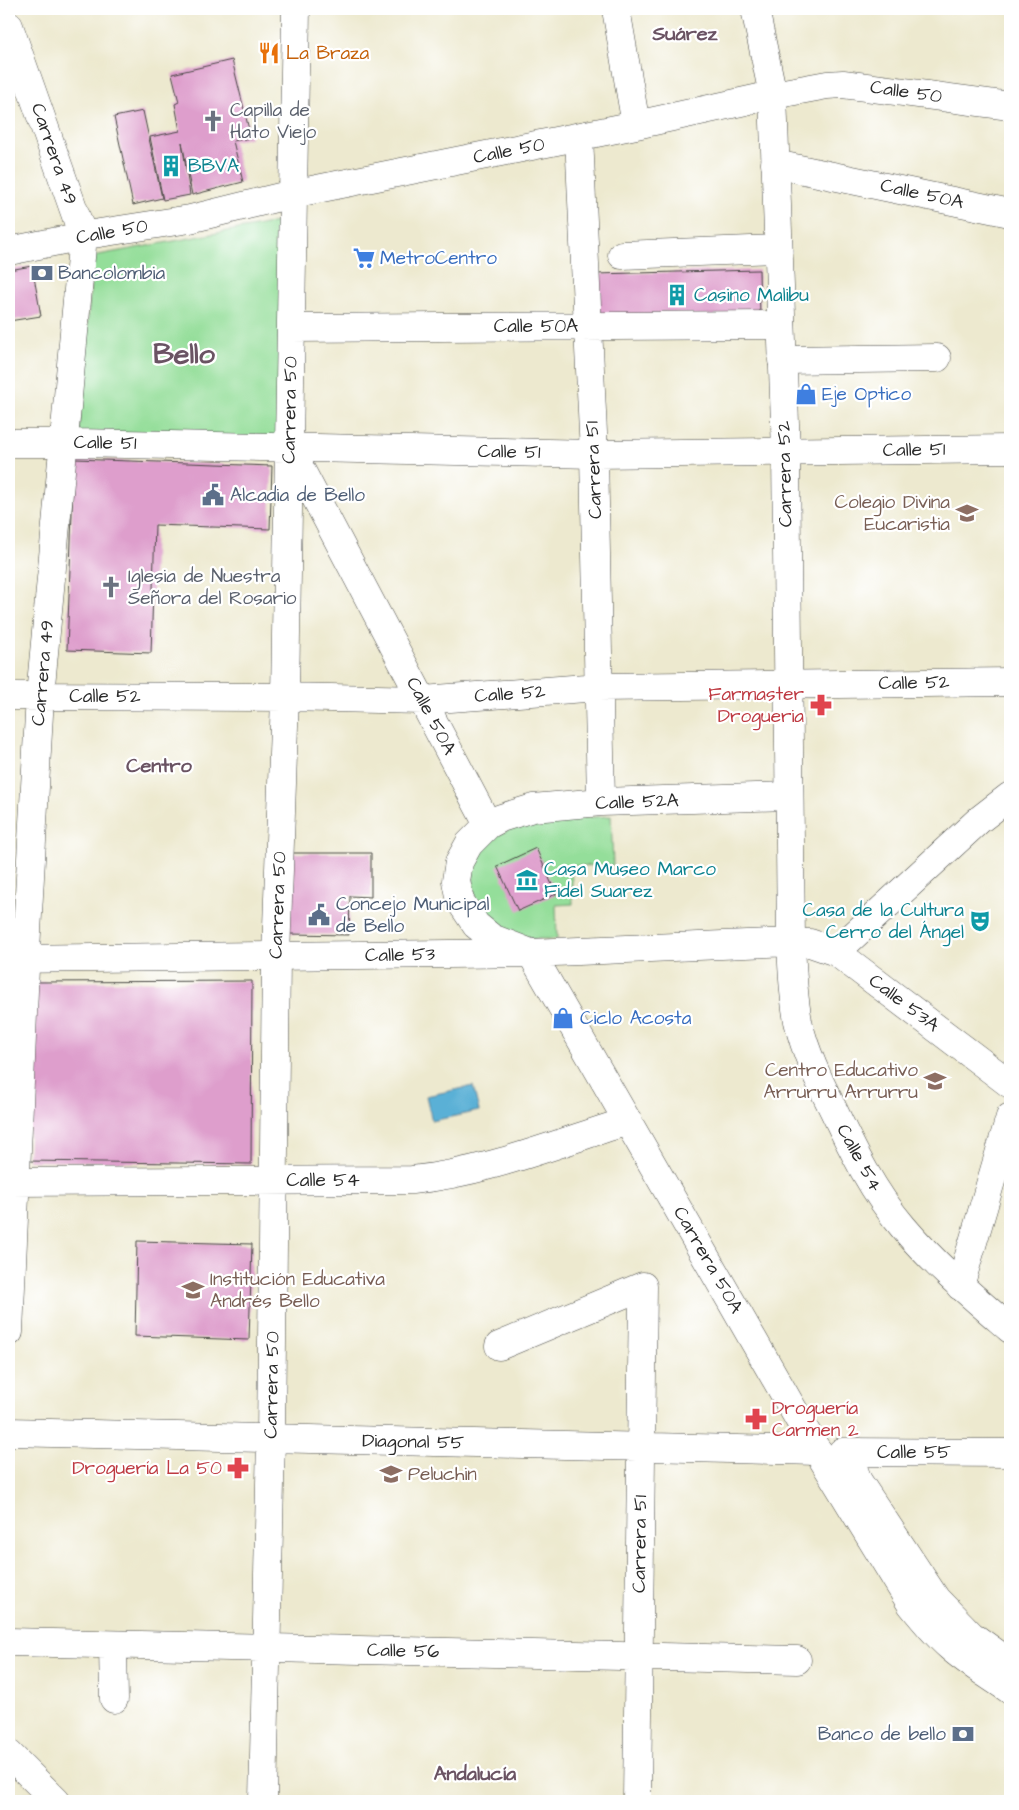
<svg xmlns="http://www.w3.org/2000/svg" width="1019" height="1810" font-family="'Architects Daughter',sans-serif">
<style>
.green{fill:#94de9a;stroke:#608462}
.water{fill:#5ab0d6;stroke:#426e80}
.building{fill:#de9ecc}
.lines{fill:none;stroke-linecap:round;stroke-linejoin:round}
.minor-casing{stroke:#484844;stroke-width:29}
.major-casing{stroke:#484844;stroke-width:29}
.minor{stroke:#fff;stroke-width:28}
.major{stroke:#fff;stroke-width:28}
.labels{text-anchor:middle;dominant-baseline:central;stroke-width:4.5;stroke-linejoin:round;paint-order:stroke}
.food-label{font-size:19px;fill:#c56008;stroke:#fff;text-anchor:start}
.street-label{font-size:19px;fill:#2b2b2b;stroke:#fff}
.worship-label{font-size:19px;fill:#5b616d;stroke:#fff;text-anchor:start}
.culture-label{font-size:19px;fill:#0d838f;stroke:#fff;text-anchor:start}
.shop-label{font-size:19px;fill:#366cbe;stroke:#fff;text-anchor:start}
.service-label{font-size:19px;fill:#4e5e75;stroke:#fff;text-anchor:start}
.education-label{font-size:19px;fill:#785e54;stroke:#fff;text-anchor:end}
.health-label{font-size:19px;fill:#be3a42;stroke:#fff;text-anchor:end}
.neighbourhood-label{font-size:20px;font-weight:bold;fill:#6a5363;stroke:#fff}
.town-label{font-size:29px;font-weight:bold;fill:#6a5363;stroke:#fff}
</style>
<rect width="100%" height="100%" fill="#fff"/>
<filter id="ink" filterUnits="userSpaceOnUse"><feTurbulence type="fractalNoise" baseFrequency=".02" numOctaves="2"/><feDisplacementMap in="SourceGraphic" scale="10" xChannelSelector="R" yChannelSelector="G"/><feConvolveMatrix kernelMatrix="1 2 1 2 8 2 1 2 1" color-interpolation-filters="sRGB"/></filter>
<filter id="wash" filterUnits="userSpaceOnUse"><feTurbulence type="fractalNoise" baseFrequency=".0096" numOctaves="4" result="noise"/><feDisplacementMap in="SourceGraphic" scale="20" xChannelSelector="R" yChannelSelector="G"/><feGaussianBlur stdDeviation="1.12" result="paint"/><feColorMatrix in="noise" values="0 0 0 0 0 0 0 0 0 0 0 0 0 0 0 0 0 1.4 0 .05"/><feComposite in="paint" operator="in"/></filter>
<g filter="url(#wash)">
<rect width="100%" height="100%" fill="#ede9cf"/>
<path class="green" d="M293,219l-4,228 -211,-4 15,-187z
M611,816l2,49 -42,1 2,38 -17,1 1,34h-26l-29,-7 -21,-20 -7,-17 -1,-25 3,-18 19,-16 34,-15z"/>
<path class="water" d="M473,1086l6,25 -47,10 -6,-25z"/>
<g id="blocks">
<path class="building" d="M232,60l19,78 -18,3 10,41 -51,13 -10,-53 8,53 -27,5 -13,-63 30,-6 -5,-27 4,-2 -7,-28z
M143,111l19,87 -29,7 -19,-88z
M32,266l9,50 -32,5v-51z
M759,270l1,46 -164,4 -1,-46z
M74,459l198,7 -2,63 -115,-4 -4,128 -84,-3z
M536,848l20,46 -38,17 -21,-45z
M290,853h81v44l-21,-1 -1,39 -60,-1z
M252,981l-1,183 -223,-3 8,-179z
M137,1241l115,3 -3,96 -114,-4z"/>
</g>
</g>
<g filter="url(#ink)">
<use href="#blocks" fill-opacity="0" stroke="#484844" stroke-width="1"/>
<g class="lines">
<g class="minor-casing">
<path id="minor" d="M616,9l20,116
M9,26l74,210 -43,460 -15,272 -16,364
M579,137l15,317 7,348
M775,164l235,49
M9,251l84,-17 97,-15 102,-25 344,-69 137,-30
M622,255l156,-6
M291,328l490,-3
M782,360l155,-2
M9,443h69l516,11 416,-5
M290,449l198,376
M9,696l276,1 138,3 176,-13 411,-5
M531,953l-39,-15 -16,-13 -16,-24 -4,-20 3,-19 10,-18 19,-19 13,-7 32,-10 68,-6 188,-6
M9,1182l403,-2c73,-7 146,-37 216,-59
M960,1286l50,-169
M499,1346l144,-60 -6,515
M9,1432l809,19
M9,1642l788,18
M113,1645l1,54
M9,1754l47,47
M263,1801l8,-363 5,-482 9,-259 11,-688"/>
</g>
<g class="major-casing">
<path id="major" d="M755,9l18,86 13,356 5,491c1,26 2,53 7,79 7,31 21,60 35,88 20,42 40,83 70,118 32,38 70,70 107,102
M773,95l54,-10 16,-1 167,22
M836,952l143,-132 31,-24
M531,953l278,484 102,167c12,15 24,30 39,43 18,16 40,29 60,43
M9,959l522,-6 260,-11 19,1 26,9 174,132
M842,1452l168,1
M860,1452l-5,6 -3,7 6,16 78,118 35,36 39,28"/>
</g>
<use href="#minor" class="minor"/>
<use href="#major" class="major"/>
</g>
</g>
<defs>
<g id="restaurant-bare" transform="scale(1.725)"><path d="M-5-6h1v4h1v-4h1v4h1v-4h1v5L-1.5 .5V6h-2V.5L-5-1ZM5-6V6H3V1.5H1.5Q1.5-4 5-6Z" fill="#e8710a" stroke="#fff" stroke-width="2.5" paint-order="stroke"/></g>
<g id="church-bare" transform="scale(1.725)"><path d="M-1.2-6h2.4v3.5h3.3v2.4h-3.3V6h-2.4V-.1h-3.3v-2.4h3.3Z" fill="#6b7280" stroke="#fff" stroke-width="2.5" paint-order="stroke"/></g>
<g id="building-bare" transform="scale(1.725)"><path d="M-4-6H4V6H1V3H-1V6H-4ZM-2.5-4.3h1.7v1.8h-1.7ZM.8-4.3h1.7v1.8H.8ZM-2.5-1h1.7V.8h-1.7ZM.8-1h1.7V.8H.8Z" fill="#0f9aa8" stroke="#fff" stroke-width="2.5" paint-order="stroke"/></g>
<g id="supermarket-bare" transform="scale(1.725)"><path d="M-6-5.5h2.5l.6 2H6L4.5 2H-2.5L-4.4-4H-6ZM-1.5 3.2a1.3 1.3 0 1 0 .1 0ZM3 3.2a1.3 1.3 0 1 0 .1 0Z" fill="#3f7fe0" stroke="#fff" stroke-width="2.5" paint-order="stroke"/></g>
<g id="bank-bare" transform="scale(1.725)"><path d="M-6-4H6V4H-6ZM0-2.3a2.3 2.3 0 1 0 0 4.6a2.3 2.3 0 1 0 0-4.6Z" fill="#5c6f8a" stroke="#fff" stroke-width="2.5" paint-order="stroke"/></g>
<g id="shop-bare" transform="scale(1.725)"><path d="M-5-2.5h2.3a2.7 3.5 0 0 1 5.4 0H5L5.5 6h-11ZM-1.5-2.5h3a1.5 2.3 0 0 0-3 0Z" fill="#3f7fe0" stroke="#fff" stroke-width="2.5" paint-order="stroke"/></g>
<g id="civic-bare" transform="scale(1.725)"><path d="M-.6-6.5H3V-4.5H.6V-3L4-1V1h2V6H-6V1h2V-1L-.6-3ZM-1.2 2.5V6h2.4V2.5Z" fill="#5c6f8a" stroke="#fff" stroke-width="2.5" paint-order="stroke"/></g>
<g id="school-bare" transform="scale(1.725)"><path d="M0-5L7-2L0 1L-7-2ZM-4 1L0 2.5L4 1V4Q0 6-4 4Z" fill="#8d6e63" stroke="#fff" stroke-width="2.5" paint-order="stroke"/></g>
<g id="pharmacy-bare" transform="scale(1.725)"><path d="M-2-6h4v4h4v4h-4v4h-4v-4h-4v-4h4Z" fill="#e0444e" stroke="#fff" stroke-width="2.5" paint-order="stroke"/></g>
<g id="museum-bare" transform="scale(1.725)"><path d="M0-6L6-3V-2H-6V-3ZM-5-1h2V3h-2ZM-1-1h2V3h-2ZM3-1h2V3H3ZM-6 4H6V6H-6Z" fill="#0f9aa8" stroke="#fff" stroke-width="2.5" paint-order="stroke"/></g>
<g id="theatre-bare" transform="scale(1.725)"><path d="M-5-5.5Q0-4 5-5.5V0Q5 5 0 6Q-5 5-5 0ZM-3.3-2.5H-1v1.5H-3.3ZM1-2.5H3.3v1.5H1ZM-2.8 1Q0 5.5 2.8 1Z" fill="#0f9aa8" stroke="#fff" stroke-width="2.5" paint-order="stroke"/></g>
</defs>
<g fill-rule="evenodd">
<use href="#restaurant-bare" x="269" y="53"/>
<use href="#church-bare" x="213" y="121"/>
<use href="#building-bare" x="171" y="166"/>
<use href="#supermarket-bare" x="364" y="258"/>
<use href="#bank-bare" x="42" y="273"/>
<use href="#building-bare" x="677" y="295"/>
<use href="#shop-bare" x="806" y="394"/>
<use href="#civic-bare" x="213" y="495"/>
<use href="#school-bare" x="967" y="513"/>
<use href="#church-bare" x="111" y="587"/>
<use href="#pharmacy-bare" x="821" y="705"/>
<use href="#museum-bare" x="527" y="880"/>
<use href="#civic-bare" x="319" y="915"/>
<use href="#theatre-bare" x="980" y="921"/>
<use href="#shop-bare" x="563" y="1018"/>
<use href="#school-bare" x="935" y="1081"/>
<use href="#school-bare" x="193" y="1290"/>
<use href="#pharmacy-bare" x="756" y="1419"/>
<use href="#pharmacy-bare" x="238" y="1468"/>
<use href="#school-bare" x="391" y="1474"/>
<use href="#bank-bare" x="963" y="1734"/>
</g>
<g class="labels">
<g class="food-label">
<text x="286" y="53">La Braza</text>
</g>
<g class="street-label">
<text transform="translate(906 92) rotate(8)">Calle 50</text>
<text transform="translate(509 151) rotate(-11)">Calle 50</text>
<text transform="translate(54 154) rotate(71)">Carrera 49</text>
<text transform="translate(922 194) rotate(12)">Calle 50A</text>
<text transform="translate(112 232) rotate(-10)">Calle 50</text>
<text x="536" y="326">Calle 50A</text>
<text transform="translate(290 410) rotate(-89)">Carrera 50</text>
<text transform="translate(105 443) rotate(1)">Calle 51</text>
<text transform="translate(914 450) rotate(-1)">Calle 51</text>
<text transform="translate(509 452) rotate(1)">Calle 51</text>
<text transform="translate(594 470) rotate(-92)">Carrera 51</text>
<text transform="translate(785 474) rotate(-91)">Carrera 52</text>
<text transform="translate(43 673) rotate(-85)">Carrera 49</text>
<text transform="translate(914 683) rotate(-1)">Calle 52</text>
<text transform="translate(510 694) rotate(-4)">Calle 52</text>
<text x="105" y="696">Calle 52</text>
<text transform="translate(431 716) rotate(62)">Calle 50A</text>
<text transform="translate(637 802) rotate(-2)">Calle 52A</text>
<text transform="translate(278 905) rotate(-88)">Carrera 50</text>
<text transform="translate(400 955) rotate(-1)">Calle 53</text>
<text transform="translate(904 1003) rotate(37)">Calle 53A</text>
<text transform="translate(859 1158) rotate(61)">Calle 54</text>
<text x="323" y="1180">Calle 54</text>
<text transform="translate(708 1260) rotate(60)">Carrera 50A</text>
<text transform="translate(272 1385) rotate(-89)">Carrera 50</text>
<text transform="translate(413 1442) rotate(1)">Diagonal 55</text>
<text x="914" y="1452">Calle 55</text>
<text transform="translate(640 1544) rotate(-89)">Carrera 51</text>
<text transform="translate(403 1651) rotate(1)">Calle 56</text>
</g>
<g class="worship-label">
<text x="230" y="110">Capilla de<tspan x="230" dy="22">Hato Viejo</tspan></text>
<text x="128" y="576">Iglesia de Nuestra<tspan x="128" dy="22">Señora del Rosario</tspan></text>
</g>
<g class="culture-label">
<text x="188" y="166">BBVA</text>
<text x="694" y="295">Casino Malibu</text>
<text x="544" y="869">Casa Museo Marco<tspan x="544" dy="22">Fidel Suarez</tspan></text>
<text x="964" y="910" text-anchor="end">Casa de la Cultura<tspan x="964" dy="22">Cerro del Ángel</tspan></text>
</g>
<g class="shop-label">
<text x="380" y="258">MetroCentro</text>
<text x="822" y="394">Eje Optico</text>
<text x="580" y="1018">Ciclo Acosta</text>
</g>
<g class="service-label">
<text x="58" y="273">Bancolombia</text>
<text x="230" y="495">Alcadia de Bello</text>
<text x="336" y="904">Concejo Municipal<tspan x="336" dy="22">de Bello</tspan></text>
<text x="946" y="1734" text-anchor="end">Banco de bello</text>
</g>
<g class="education-label">
<text x="950" y="502">Colegio Divina<tspan x="950" dy="22">Eucaristia</tspan></text>
<text x="918" y="1070">Centro Educativo<tspan x="918" dy="22">Arrurru Arrurru</tspan></text>
<text x="210" y="1279" text-anchor="start">Institución Educativa<tspan x="210" dy="22">Andrés Bello</tspan></text>
<text x="408" y="1474" text-anchor="start">Peluchin</text>
</g>
<g class="health-label">
<text x="804" y="694">Farmaster<tspan x="804" dy="22">Drogueria</tspan></text>
<text x="772" y="1408" text-anchor="start">Droguería<tspan x="772" dy="22">Carmen 2</tspan></text>
<text x="222" y="1468">Droguería La 50</text>
</g>
<g class="neighbourhood-label">
<text x="685" y="34">Suárez</text>
<text x="159" y="766">Centro</text>
<text x="475" y="1774">Andalucía</text>
</g>
<g class="town-label">
<text x="184" y="354">Bello</text>
</g>
</g>
<rect width="1019" height="1810" fill="none" stroke="#fff" stroke-width="30"/>
</svg>
